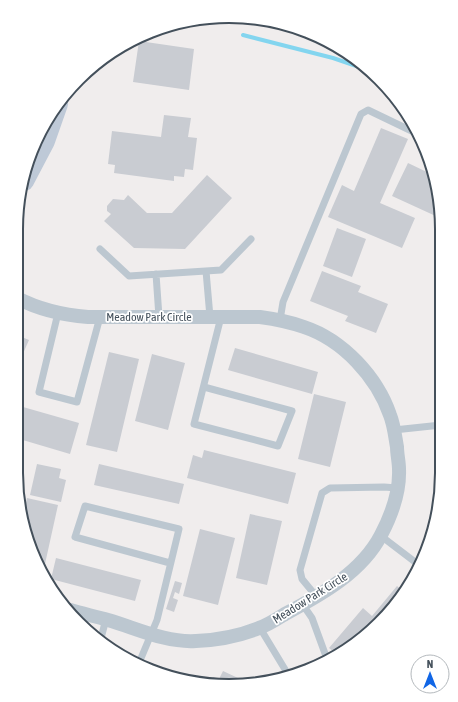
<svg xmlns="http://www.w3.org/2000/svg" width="458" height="702" font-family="'Asap Condensed',sans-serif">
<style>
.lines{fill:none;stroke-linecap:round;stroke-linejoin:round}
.stream{stroke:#83d5ef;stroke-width:4}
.building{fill:#c9ccd2}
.service{stroke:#bcc7d0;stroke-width:7}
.minor{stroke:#bcc7d0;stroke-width:14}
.secondary{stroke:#bec9d7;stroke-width:20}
.labels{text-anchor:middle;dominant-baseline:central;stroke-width:3.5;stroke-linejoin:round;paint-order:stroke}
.street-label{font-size:12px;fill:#44505b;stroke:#fff}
.rim{fill:none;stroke:#44505b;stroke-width:2}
</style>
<rect width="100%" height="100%" fill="#f0eded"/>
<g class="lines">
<path class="stream" d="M243,35l90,23 38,13"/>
</g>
<path class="building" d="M139,41l55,8 -5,41 -56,-8z
M164,115l27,3 -3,19 9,1 -4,32 -8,-1 -1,8 -10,-1v5l-60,-8 1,-8 -7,-1 4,-33 49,6z
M381,128l27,11 -28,64 35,15 -13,30 -74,-31 14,-32 12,6z
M408,163l23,11 10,41 -1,3 -48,-22z
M207,175l25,23 -47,51 -51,-1 -30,-27 7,-7 -4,-3v-5l6,-7 11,1 4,-5 19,18h25z
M337,228l29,11 -14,38 -29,-11z
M322,271l39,15 -3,6 30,12 -12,29 -31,-12 3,-5 -38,-15z
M17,335l12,5 -12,27z
M235,348l83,24 -6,22 -84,-24z
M109,352l30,7 -22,93 -31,-7z
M152,354l33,9 -17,67 -33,-9z
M314,394l32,8 -16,65 -32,-8z
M16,405l63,18 -9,31 -54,-16z
M204,450l92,23 -8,31 -101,-26 6,-23 9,3z
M37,464l24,5 -2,9 7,2 -5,22 -31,-7z
M99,464l85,20 -5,20 -85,-19z
M27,498l31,7 -15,68 -16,-32 -4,-25z
M250,514l32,7 -15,64 -31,-7z
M200,529l35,9 -17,67 -35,-9z
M56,558l85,22 -6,21 -84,-22z
M175,581l7,2 -3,11 -4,-2 -2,6 5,2 -4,12 -8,-3z
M397,586l6,5 -14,22 -42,37 -9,5 -9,-7 34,-40 9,8z
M223,671l15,7 -3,7 -6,1 -19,-3 3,-6 6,2z"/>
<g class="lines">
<path class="service" d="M100,249l29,27 92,-6 30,-31
M206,271l4,46
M156,274l3,43
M58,313l-19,79 38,10 23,-85
M280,320l3,-18 78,-188 7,-4 52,25
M204,387l88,24 -14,35 -84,-22 27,-107
M394,430l47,-5
M381,536l38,29
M316,596l-14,-17 -2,-9 22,-77 8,-5 54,-1 13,1
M303,605l9,13 15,41
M260,628l29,48
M100,642l6,-23
M139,663l18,-43 22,-91 -94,-23 -10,31 95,26"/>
<path class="minor" d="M17,298c23,12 45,17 71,19h172c15,2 30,5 44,10 39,13 73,50 86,88 4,10 5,21 7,32 0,7 2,15 2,22 1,22 -8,47 -18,66 -19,37 -60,60 -96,79 -8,5 -17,11 -26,14 -20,8 -42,12 -63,13 -30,2 -60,-13 -88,-21 -13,-4 -26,-6 -38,-10"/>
<path class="secondary" d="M24,181l21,-40 13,-37"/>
</g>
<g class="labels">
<g class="street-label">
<text x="149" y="317">Meadow Park Circle</text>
<text transform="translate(310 598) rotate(-32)">Meadow Park Circle</text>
</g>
</g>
<path d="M0 0H458V702H0ZM229 23H229A206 206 0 0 1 435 229V473A206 206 0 0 1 229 679H229A206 206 0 0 1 23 473V229A206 206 0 0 1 229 23Z" fill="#fff" fill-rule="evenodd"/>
<path class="rim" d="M229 23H229A206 206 0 0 1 435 229V473A206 206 0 0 1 229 679H229A206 206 0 0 1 23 473V229A206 206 0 0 1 229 23Z"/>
<g transform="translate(430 674)"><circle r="19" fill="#ffffff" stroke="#b4b9bd"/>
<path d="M0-3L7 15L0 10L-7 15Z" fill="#1166e6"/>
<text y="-6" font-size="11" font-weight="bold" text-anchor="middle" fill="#44505b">N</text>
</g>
</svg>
